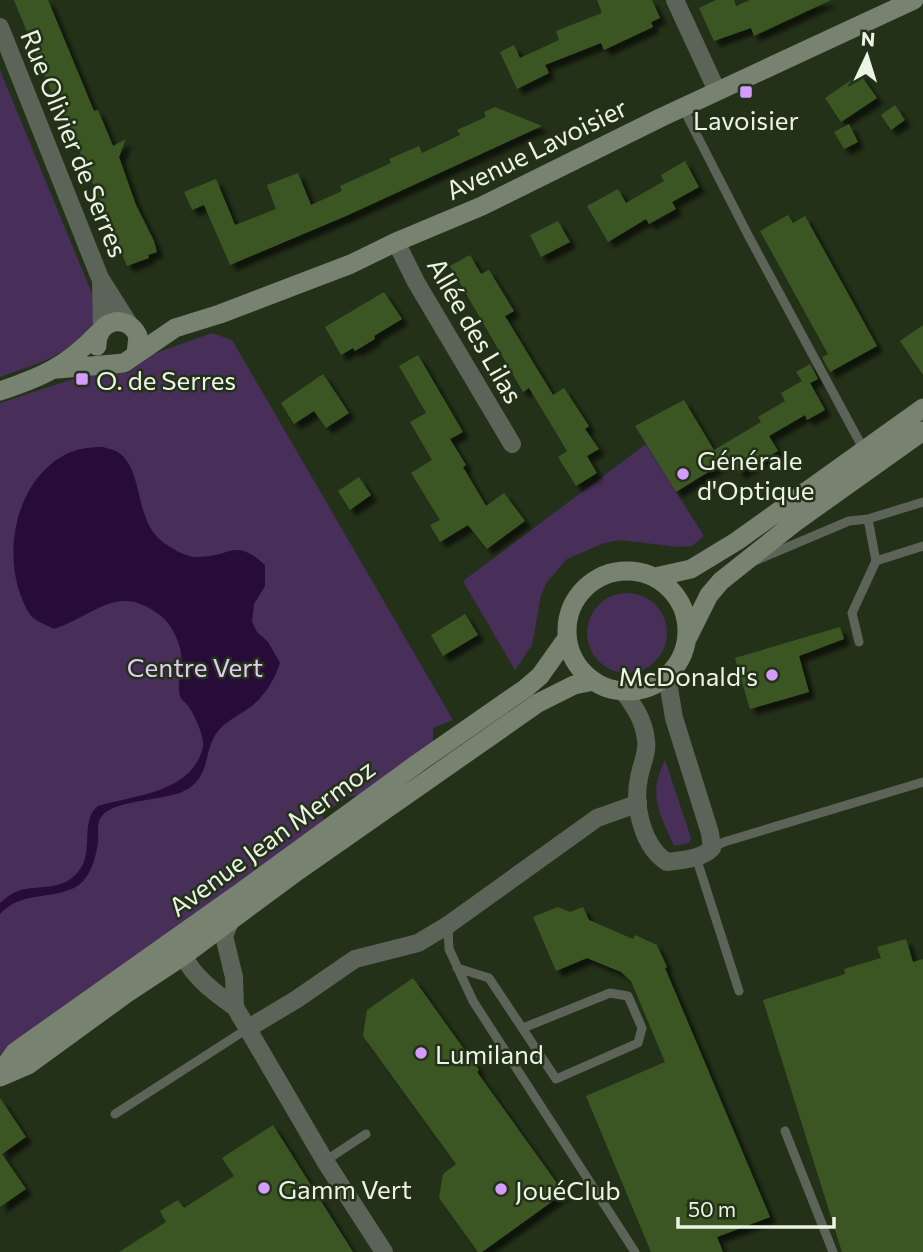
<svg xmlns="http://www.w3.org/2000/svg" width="923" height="1252" font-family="Commissioner,sans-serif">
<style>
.green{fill:#472f59}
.water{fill:#270b39}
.building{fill:#3b5723;filter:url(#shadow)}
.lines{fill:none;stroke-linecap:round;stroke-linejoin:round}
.service{stroke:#5c6358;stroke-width:9}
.minor{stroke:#5c6358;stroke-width:18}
.secondary{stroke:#778270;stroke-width:19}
.poi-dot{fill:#d39cfd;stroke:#243119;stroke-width:2.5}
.labels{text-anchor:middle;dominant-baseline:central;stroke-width:5;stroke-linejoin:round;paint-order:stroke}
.poi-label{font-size:26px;fill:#ebf4e5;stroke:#243119;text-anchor:start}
.street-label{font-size:26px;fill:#ebf4e5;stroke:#243119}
.park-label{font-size:26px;fill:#e3c9f8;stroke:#243119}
</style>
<defs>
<filter id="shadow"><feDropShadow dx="6" dy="6" stdDeviation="2" flood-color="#0009"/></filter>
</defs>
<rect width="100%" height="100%" fill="#243119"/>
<path class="green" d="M0,70l93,226v17l3,7c-29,37 -54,42 -96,57z
M212,333l20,7 221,380 -20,8v14l-66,51 -19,4 -25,17v8l-323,232v-651l91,-30h37l25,-19z
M646,444l58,92 -12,10 -14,1 -58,-7 -16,3 -37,16 -20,23 -6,13 -9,50 -17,25 -52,-89z
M587 633a40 40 0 1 1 80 0a40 40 0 1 1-80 0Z
M665,760l26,78 -2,5 -15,3c-14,-32 -27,-51 -9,-86z"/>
<path class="water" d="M103,447c4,1 11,3 15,5 27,19 15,69 46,91 10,7 23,15 35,14 32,0 35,-20 66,8v21l-11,18 -2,18 5,10 11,10 12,21c-6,18 -17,36 -34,47 -12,8 -25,14 -32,27 -10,19 -5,38 -26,52 -19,12 -74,10 -86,27 -6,7 -3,17 -4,26 -2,16 -8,38 -24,46 -27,12 -52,3 -74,26v-11c5,-4 11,-10 18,-12 22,-7 43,1 60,-19 17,-19 1,-51 20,-66 33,-10 80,-12 99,-44 3,-5 7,-14 6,-20 -1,-10 -8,-26 -14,-35 -5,-6 -10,-8 -10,-17 -1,-12 4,-25 2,-37 -2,-13 -10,-29 -20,-37 -43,-34 -64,-2 -107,13 -7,-4 -17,-7 -23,-13 -31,-47 -21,-128 30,-159 13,-8 27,-10 42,-10z"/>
<path class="building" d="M14,0h34l46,111 4,-1 15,36 13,-7 -7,18 17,48 18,36 3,11 -9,3 1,3 -22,8 -51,-123 -3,2z
M597,0h55l8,18 -9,4 2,5 -49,23 -3,-7 -56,22 4,8 -32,16 -17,-37 14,-7 6,13 39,-18 -3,-9 46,-18z
M716,0h18l2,6 14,-6h81l-77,36 -3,-8 -37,13 -15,-33z
M860,74l17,24 -36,24 -16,-24z
M895,105l10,15 -14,10 -10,-15z
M495,107l47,19 -196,90 -116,49 -26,-60 -12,5 -8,-18 32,-13 19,46 41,-16 -9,-24 31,-12 13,32 31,-14 -2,-5 51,-23 -2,-4 30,-13 3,7 38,-18 -3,-5 29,-13 -2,-5z
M849,124l9,18 -14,7 -10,-17z
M685,161l14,26 -27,15 4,7 -27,15 -3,-5 -38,23 -21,-36 31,-17 8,14 38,-22 -3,-6z
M788,215l5,8 12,-7 72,130 -47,26 -8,-15 6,-3 -68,-123z
M558,221l12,21 -29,15 -11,-22z
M470,255l11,19 8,-4 25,41 -9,5 48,79 11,-7 25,38 -4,3 14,20 -12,7 10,17 -21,13 -18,-29 9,-6 -38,-63 -6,4 -73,-126z
M384,292l18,27 -28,17 1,3 -20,12 -2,-3 -12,7 -16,-28z
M923,325v50l-23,-34z
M418,355l45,77 -13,7 16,26 -3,2 23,39 18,-13 21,28 -38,28 -19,-24 -28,17 -10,-17 10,-5 -29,-47 21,-13 -22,-38 16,-9 -27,-47z
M810,364l8,15 -8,4 15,27 -18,10 -2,-5 -36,21 9,15 -39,22 -8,-15 -55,34 -41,-66 49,-26 30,50 47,-28 -3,-5 27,-16 -4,-8 21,-12 -6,-9z
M323,374l26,39 -23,15 -12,-17 -20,13 -13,-21z
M359,477l12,18 -21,15 -12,-19z
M465,614l13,21 -35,21 -12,-21z
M840,627l4,12 -45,17 10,36 -59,17 -15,-51z
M558,907l12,5 13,-5 6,13 44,19 2,-4 22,10 10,22 -2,1 105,249 -53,20 6,15h-72l-65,-156 79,-34 -34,-81 -10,-9 -34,-14 -31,13 -23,-54z
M906,939l7,23 10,-3v293h-81l-79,-252 82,-26 -1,-5 37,-11 -4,-11z
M413,978l66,92 -2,2 87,121 -82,59h-4l-39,-54 4,-24 13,-10 -93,-128 4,-26z
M0,1098l26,39 -24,17 24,35 -26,18z
M273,1125l80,127h-234l47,-30 -6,-11 18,-11 6,8 50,-32 -12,-18z"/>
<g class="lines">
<path class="service" d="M683,108l65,127 116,215
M868,519l8,42
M757,560l92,-39 19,-2 55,-17
M859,642l-7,-29 24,-52 47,-15
M712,848l12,-6 199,-60
M696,857l43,134
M448,926l1,23 24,52 162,251
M457,968l32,10 67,101 82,-36 4,-15 -14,-32 -18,-3 -87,35
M115,1114l132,-85
M785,1131l48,121
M325,1161l41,-27"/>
<path class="minor" d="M675,0l42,91
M0,27l100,251 29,46
M396,242l20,40 96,162
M101,281l1,47
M623,691c11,15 21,29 23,49 2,13 -5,25 -7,38 -6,28 4,69 28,84 15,-2 35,-3 45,-14l-2,-15 -36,-115 -7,-42
M231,920l-7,16 10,41 1,30
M185,944l-4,3c5,25 35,47 54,60l90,154 59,91
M247,1029l50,-30 58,-40 63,-16 30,-18 149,-107 34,-12 7,-4"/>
<path class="secondary" d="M97,346c-1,-26 30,-34 41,-10l-2,18
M58,369l66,-6 51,-35 45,-14 131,-50 45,-22 86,-36 180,-89 252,-117
M0,391c42,-14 67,-25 98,-58
M567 631a60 60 0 1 1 120 0a60 60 0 1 1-120 0Z
M655,577l36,-8 46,-28 186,-133
M688,637l21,-42 12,-14 73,-58 129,-92
M0,1072l15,-20 226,-160 177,-129 108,-75 14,-12 27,-38
M0,1077l28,-12 99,-72 56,-37 109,-81 246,-172 36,-18 20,-4"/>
</g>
<g class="poi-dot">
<rect x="739" y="85" width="14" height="14" rx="3.5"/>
<rect x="75" y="372" width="14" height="14" rx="3.5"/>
<circle cx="683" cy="474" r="7"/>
<circle cx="772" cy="675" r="7"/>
<circle cx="421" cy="1053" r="7"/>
<circle cx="264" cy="1188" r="7"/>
<circle cx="501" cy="1189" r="7"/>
</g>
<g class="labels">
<g class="poi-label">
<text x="746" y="119" text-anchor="middle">Lavoisier</text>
<text x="96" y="379">O. de Serres</text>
<text x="697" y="459">Générale<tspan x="697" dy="30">d'Optique</tspan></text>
<text x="758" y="675" text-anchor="end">McDonald's</text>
<text x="435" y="1053">Lumiland</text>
<text x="278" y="1188">Gamm Vert</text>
<text x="515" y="1189">JouéClub</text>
</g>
<g class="street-label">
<text transform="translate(75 143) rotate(68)">Rue Olivier de Serres</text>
<text transform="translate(536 148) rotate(-26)">Avenue Lavoisier</text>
<text transform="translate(476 330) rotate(60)">Allée des Lilas</text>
<text transform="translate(271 837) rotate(-36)">Avenue Jean Mermoz</text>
</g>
<g class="park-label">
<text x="195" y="666">Centre Vert</text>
</g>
</g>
<g transform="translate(867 56) rotate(4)" stroke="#243119" stroke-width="5" paint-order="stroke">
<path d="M0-5L12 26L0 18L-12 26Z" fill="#ebf4e5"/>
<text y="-10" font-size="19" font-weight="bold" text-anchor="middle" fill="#ebf4e5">N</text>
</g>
<path d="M678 1217v10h156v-10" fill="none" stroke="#ebf4e5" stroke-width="3.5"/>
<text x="688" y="1217" font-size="21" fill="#ebf4e5" stroke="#243119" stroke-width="5" paint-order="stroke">50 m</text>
</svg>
